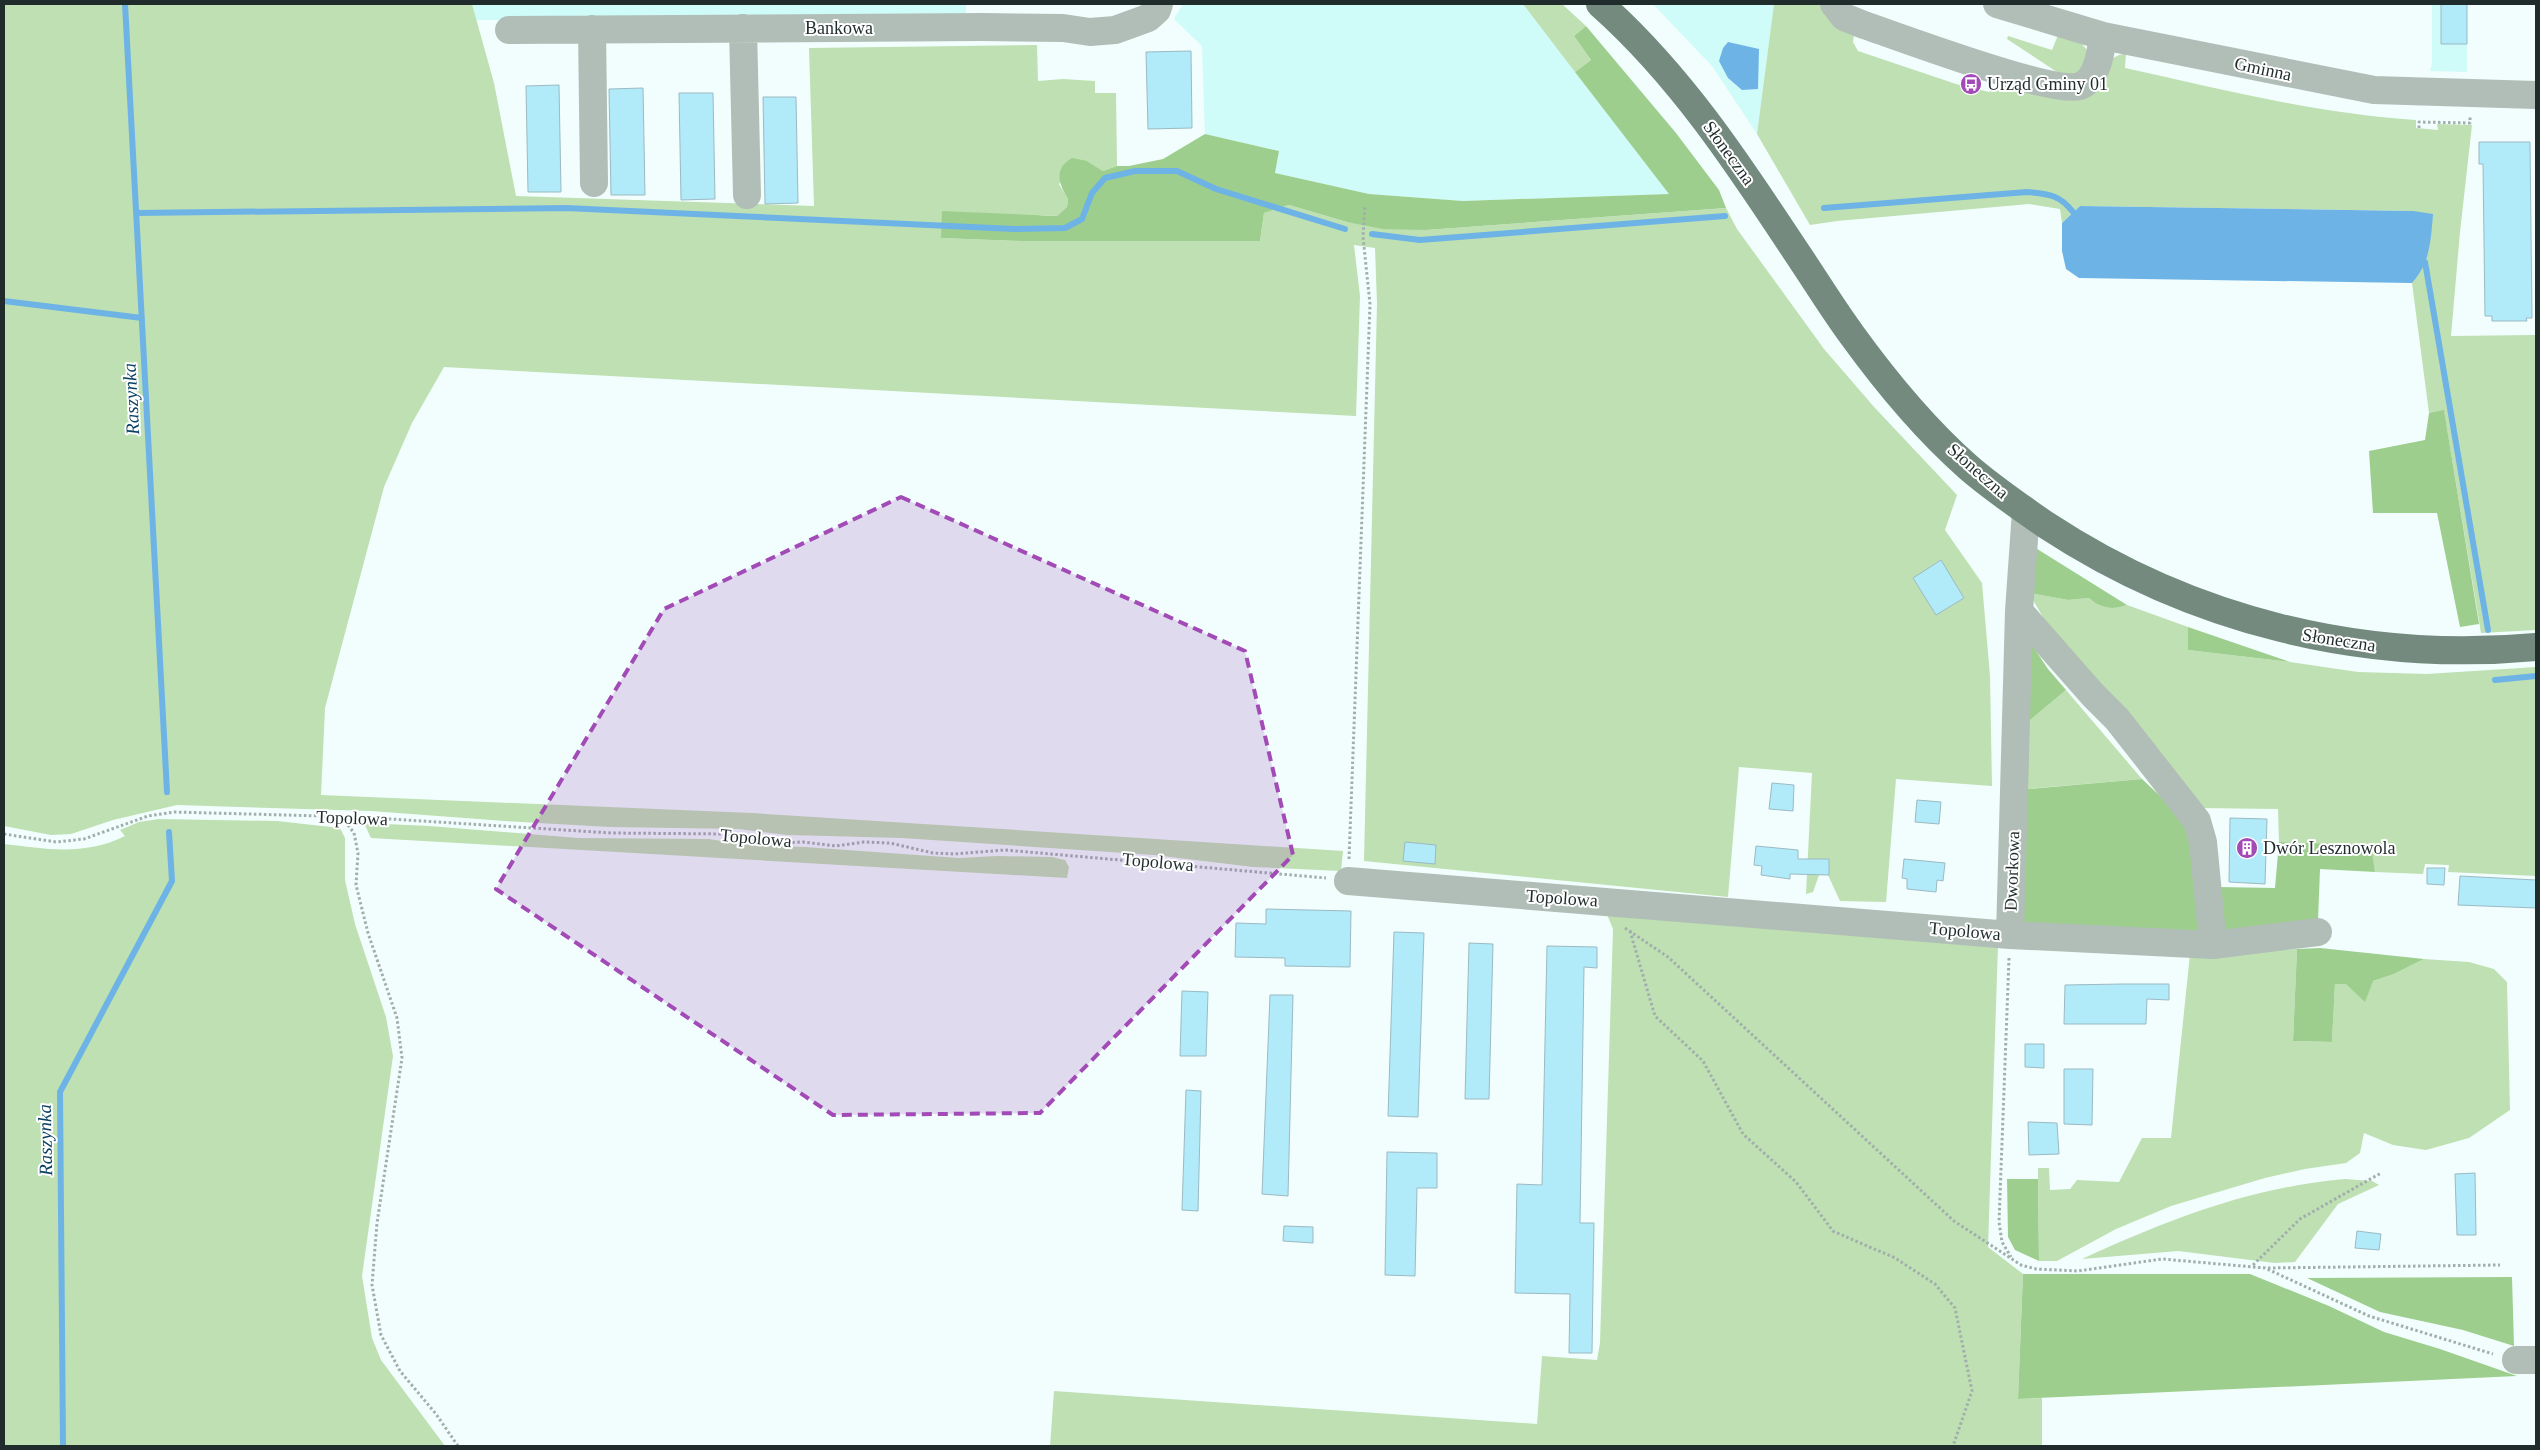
<svg xmlns="http://www.w3.org/2000/svg" width="2540" height="1450" font-family="Georgia,serif">
<style>
.built{fill:#cffbf8}
.green{fill:#bee0b2}
.forest{fill:#9ece8d}
.water{fill:#6eb3e6}
.lines{fill:none;stroke-linecap:round;stroke-linejoin:round}
.stream{stroke:#6eb3e6;stroke-width:6}
.building{fill:#b1eaf9;stroke:#9bbac3}
.path{stroke:#a1aead;stroke-width:3;stroke-dasharray:2.5 2.5;stroke-linecap:butt}
.minor{stroke:#b1beb7;stroke-width:28}
.major{stroke:#748a7f;stroke-width:28}
.marked{fill:#a24ab6;fill-opacity:0.2;stroke:#a24ab6;stroke-width:4;stroke-dasharray:10 6;stroke-linejoin:round}
.labels{text-anchor:middle;dominant-baseline:central;stroke-width:4;stroke-linejoin:round;paint-order:stroke}
.street-label{font-size:18px;fill:#1f2c2b;stroke:#fff}
.poi-label{font-size:18px;fill:#1f2c2b;stroke:#fff;text-anchor:start}
.water-label{font-size:19px;font-style:italic;fill:#0a4163;stroke:#fff}
</style>
<rect width="100%" height="100%" fill="#f1fefd"/>
<path class="built" d="M472,4h494v15l-490,1z
M1183,4h340l147,190 -207,7 -94,-7 -94,-21 4,-22 -74,-17 -3,-88 -28,-27z
M1653,4h121l-17,130 -45,-68z
M2432,4h35v68l-37,-1 2,-8z"/>
<path class="green" d="M4,4h468l22,79 22,113 298,10 -5,-158 228,-3 1,36 25,-2 32,2v12h21l1,73 -14,5 -16,-10 -28,23 9,15 -1,8 -10,9 -15,-1 -101,23 80,3h239l4,-28 25,-8 58,17 79,8 300,-22 11,21 87,120 51,59 82,87 -12,35 37,53 8,93 2,110 -96,-7 -10,123 -46,-1 -12,-26h-9l-6,17 -7,2 6,-121 -73,-6 -11,130 -364,-36 13,-558 -2,-55 -21,-3 6,51 -4,120 -912,-49 -32,56 -28,64 -59,221 -4,87 431,18 591,38 -2,20 -88,-4 -99,-12 -252,-17 -115,-3 -48,-6 -130,-2 -104,-6 -134,-10 -194,-6 -64,15 -42,14 -20,1 -47,-9z
M1523,4h39l24,22 -12,10 17,24 -16,12z
M1774,4h52l28,31 -1,7 5,9 98,33 33,8 10,-5 74,10c12,-12 36,-44 53,-43l-1,14c96,21 192,46 291,52v8l22,2 -1,-6 35,1 -12,107 -9,104 85,-1v295l-55,3 -37,-222 -15,2 -17,-130c21,-22 7,-45 1,-72l-333,-5 -18,17 -2,-14 -31,-5 -192,17 -27,4 -53,-91z
M2058,35l23,8 7,8 -8,22 -17,3 -56,-37 1,-3 44,14z
M2029,593l39,7 21,-2c12,11 24,12 38,7l61,22v23l102,12 68,10 69,2 109,-7v209l-88,-4 1,-7 -24,-1 -2,10 -48,-2 -5,-27 -91,-3 -1,-33 -79,-1 -136,-156z
M2066,690l76,89 -115,10 2,-68z
M159,819l118,2 63,7 5,10v42l10,44 31,93 7,39 -31,220 10,62 9,22 64,86h-441v-602c42,5 81,12 121,-8l-5,-6 19,-8z
M364,823l65,3 149,12 131,1 37,6 59,2 154,11 38,-2 55,1 13,3 4,7 -2,11 -696,-40z
M1606,912l392,33 -10,302 35,27 -5,125 24,-1v48h-992l4,-55 483,33 5,-68 55,4 3,-17 13,-414z
M2297,949l-4,92 39,1 3,-59 38,-2 21,-7 30,-15 45,3 25,7 13,13 3,128 -41,28 -43,12 -33,-5 -29,-12 -4,20 -14,10 -41,6 -40,9 -94,28 -55,23 -59,32h-18l-1,-93h11l1,22 20,-1 7,-9 42,2 23,-44h29l19,-184z
M2345,1179l27,2 7,4 -41,19 -43,58 -20,1 -97,-12 -96,8c88,-40 166,-71 263,-80z"/>
<path class="forest" d="M1586,26l90,107 43,57 7,18 -300,22 -43,-1 -36,-7 -58,-17 -25,8 -4,28h-239l-80,-3 1,-27 115,5 10,-9 1,-8c-9,-15 -15,-30 4,-41l15,3 16,10 14,-5h12l34,-7 42,-25 74,17 -4,22 94,21 94,7 206,-7 -94,-122 16,-12 -17,-24z
M2444,410l35,214 -19,3 -23,-114h-64l-4,-62 56,-11 4,-27z
M2034,547l93,58c-14,5 -26,4 -38,-7l-21,2 -39,-7z
M2188,627l102,35 -102,-12z
M2026,636l22,33 18,21 -37,31 -1,68 114,-10 34,32 14,24 10,98 -181,-5z
M2279,842l92,3 4,27 -55,-3 -2,52 -96,12 -4,-46 57,1z
M2320,948l104,11 -30,15 -21,7 -8,21 -19,-18h-11l-3,58 -39,-1 4,-92z
M2007,1179h31l1,82 -24,-11 -7,-13z
M2023,1274h227l79,32 55,26 56,17 77,27 -499,23z
M2512,1277l2,69 -51,-16 -83,-18 -73,-34z"/>
<path class="water" d="M1728,42l31,7 -1,40 -16,1 -14,-12 -9,-17 4,-13z
M2080,206l333,5 20,3c-2,25 -3,50 -21,69l-333,-5 -13,-9 -4,-18v-28z"/>
<g class="lines">
<path class="stream" d="M125,4l42,788
M1824,208l203,-16c21,2 32,2 46,20
M136,213l430,-5 448,21 51,-1 17,-9 10,-26 13,-15 30,-7h42l39,18 129,40
M1372,234l48,6 305,-24
M2425,262l63,368
M4,301l138,17
M2495,680l41,-4
M63,1446l-3,-354 112,-211 -3,-49"/>
</g>
<path class="building" d="M2441,4h26v40h-26z
M1191,51l1,77 -44,1 -2,-77z
M559,85l2,107h-33l-2,-106z
M643,88l2,107h-34l-2,-106z
M679,93h34l2,106 -34,1z
M763,97h33l2,106 -33,1z
M2479,142h51l2,176h-6l1,3h-35v-5h-7l-2,-152h-4z
M1941,560l23,38 -28,17 -23,-37z
M1772,783l22,2 -1,26 -24,-2z
M1917,800l24,2 -2,22 -24,-2z
M2230,818l37,1 -2,65 -36,-2z
M1405,842l31,3 -1,19 -32,-3z
M1756,846l42,4v9h31v16l-39,-1v5l-29,-4 1,-9 -8,-1z
M1904,859l41,4 -2,18 -6,-1 -1,12 -29,-3v-10l-5,-1z
M2427,868h18l-1,17 -17,-1z
M2460,876l76,4v28l-78,-3z
M1266,909l85,2 -1,56 -65,-1v-8l-50,-1 1,-34 30,1z
M1394,932l30,1 -6,184 -30,-1z
M1469,943l24,1 -4,155h-24z
M1547,946l50,1v21l-13,-1 -4,256h14l-2,130h-23l1,-59 -55,-1 2,-109 25,1z
M2122,984h47v16l-22,-1 -1,25h-82l1,-39z
M1182,991l26,1 -2,64h-26z
M1270,995h23l-5,201 -26,-2z
M2025,1044h19v24l-19,-1z
M2064,1069h29l-1,56 -28,-1z
M1186,1090l15,1 -3,120 -16,-1z
M2028,1122l29,1 2,31 -30,1z
M1387,1152l50,1v35h-20l-2,88 -30,-1z
M2475,1173l1,62h-19l-2,-61z
M1284,1226l29,1v16l-30,-2z
M2357,1231l24,3 -2,16 -24,-2z"/>
<g class="lines">
<path class="path" d="M2419,128v-6l51,1v-7
M342,817l12,16 4,20 -2,32 12,48 29,85 5,40 -25,165 -5,62 9,50 19,36 36,43 22,32
M4,834l52,8 28,-3 64,-23 26,-4 185,5 252,16 116,1 27,7 23,2 26,-1 33,4 28,-4 26,1 43,10 21,1 51,-4 321,28
M1349,859l21,-555 -7,-67 2,-31
M1625,928l43,29 286,264 67,44 15,4 42,2 84,-12 103,9 104,48 124,38
M1630,931l25,85 48,45 40,73 53,48 37,49 62,27 40,26 20,24 17,83 -19,55
M2009,958l-10,264 3,20 9,15
M2253,1265l47,-46 81,-46
M2268,1268l232,-3"/>
<path class="minor" d="M1834,4l10,13 20,8c36,12 188,70 216,61 17,-6 21,-34 23,-50
M1997,4l106,32 271,54 162,5
M743,28l4,167
M592,29l2,154
M509,30l473,-3 81,1 27,4 25,-2 33,-12 9,-8 2,-6
M2019,611l74,84 24,24 80,102 6,21 10,103
M1348,881l662,54 203,10 105,-13
M2010,935l9,-324 7,-100
M2516,1360h20"/>
<path class="major" d="M1600,4c79,70 137,158 195,246 19,28 37,58 57,85 34,47 73,94 116,132 24,21 52,40 78,58 146,96 317,138 490,122"/>
</g>
<path class="marked" d="M901,497l344,154 48,204 -253,258 -207,2 -337,-226 168,-280z"/>
<defs>
<g id="bus-disc" transform="scale(1.125)"><circle r="9.5" fill="#a24ab6" stroke="#fff"/><path d="M-5-6H5V4H4V6H2V4H-2V6H-4V4H-5ZM-3.5-4V0h7V-4ZM-3.5 1.2v1.5H-2V1.2ZM2 1.2v1.5H3.5V1.2Z" fill="#fff"/></g>
<g id="building-disc" transform="scale(1.125)"><circle r="9.5" fill="#a24ab6" stroke="#fff"/><path d="M-4-6H4V6H1V3H-1V6H-4ZM-2.5-4.3h1.7v1.8h-1.7ZM.8-4.3h1.7v1.8H.8ZM-2.5-1h1.7V.8h-1.7ZM.8-1h1.7V.8H.8Z" fill="#fff"/></g>
</defs>
<g fill-rule="evenodd">
<use href="#bus-disc" x="1971" y="84"/>
<use href="#building-disc" x="2247" y="848"/>
</g>
<g class="labels">
<g class="street-label">
<text x="839" y="28">Bankowa</text>
<text transform="translate(2263 69) rotate(12)">Gminna</text>
<text transform="translate(1729 153) rotate(54)">Słoneczna</text>
<text transform="translate(1978 471) rotate(41)">Słoneczna</text>
<text transform="translate(2339 640) rotate(9)">Słoneczna</text>
<text transform="translate(352 818) rotate(2)">Topolowa</text>
<text transform="translate(756 838) rotate(5)">Topolowa</text>
<text transform="translate(1158 862) rotate(5)">Topolowa</text>
<text transform="translate(2012 871) rotate(-88)">Dworkowa</text>
<text transform="translate(1562 898) rotate(4)">Topolowa</text>
<text transform="translate(1965 931) rotate(5)">Topolowa</text>
</g>
<g class="poi-label">
<text x="1987" y="84">Urząd Gminy 01</text>
<text x="2263" y="848">Dwór Lesznowola</text>
</g>
<g class="water-label">
<text transform="translate(131 399) rotate(-93)">Raszynka</text>
<text transform="translate(45 1140) rotate(-91)">Raszynka</text>
</g>
</g>
<rect width="2540" height="1450" fill="none" stroke="#1f2c2b" stroke-width="10"/>
</svg>
